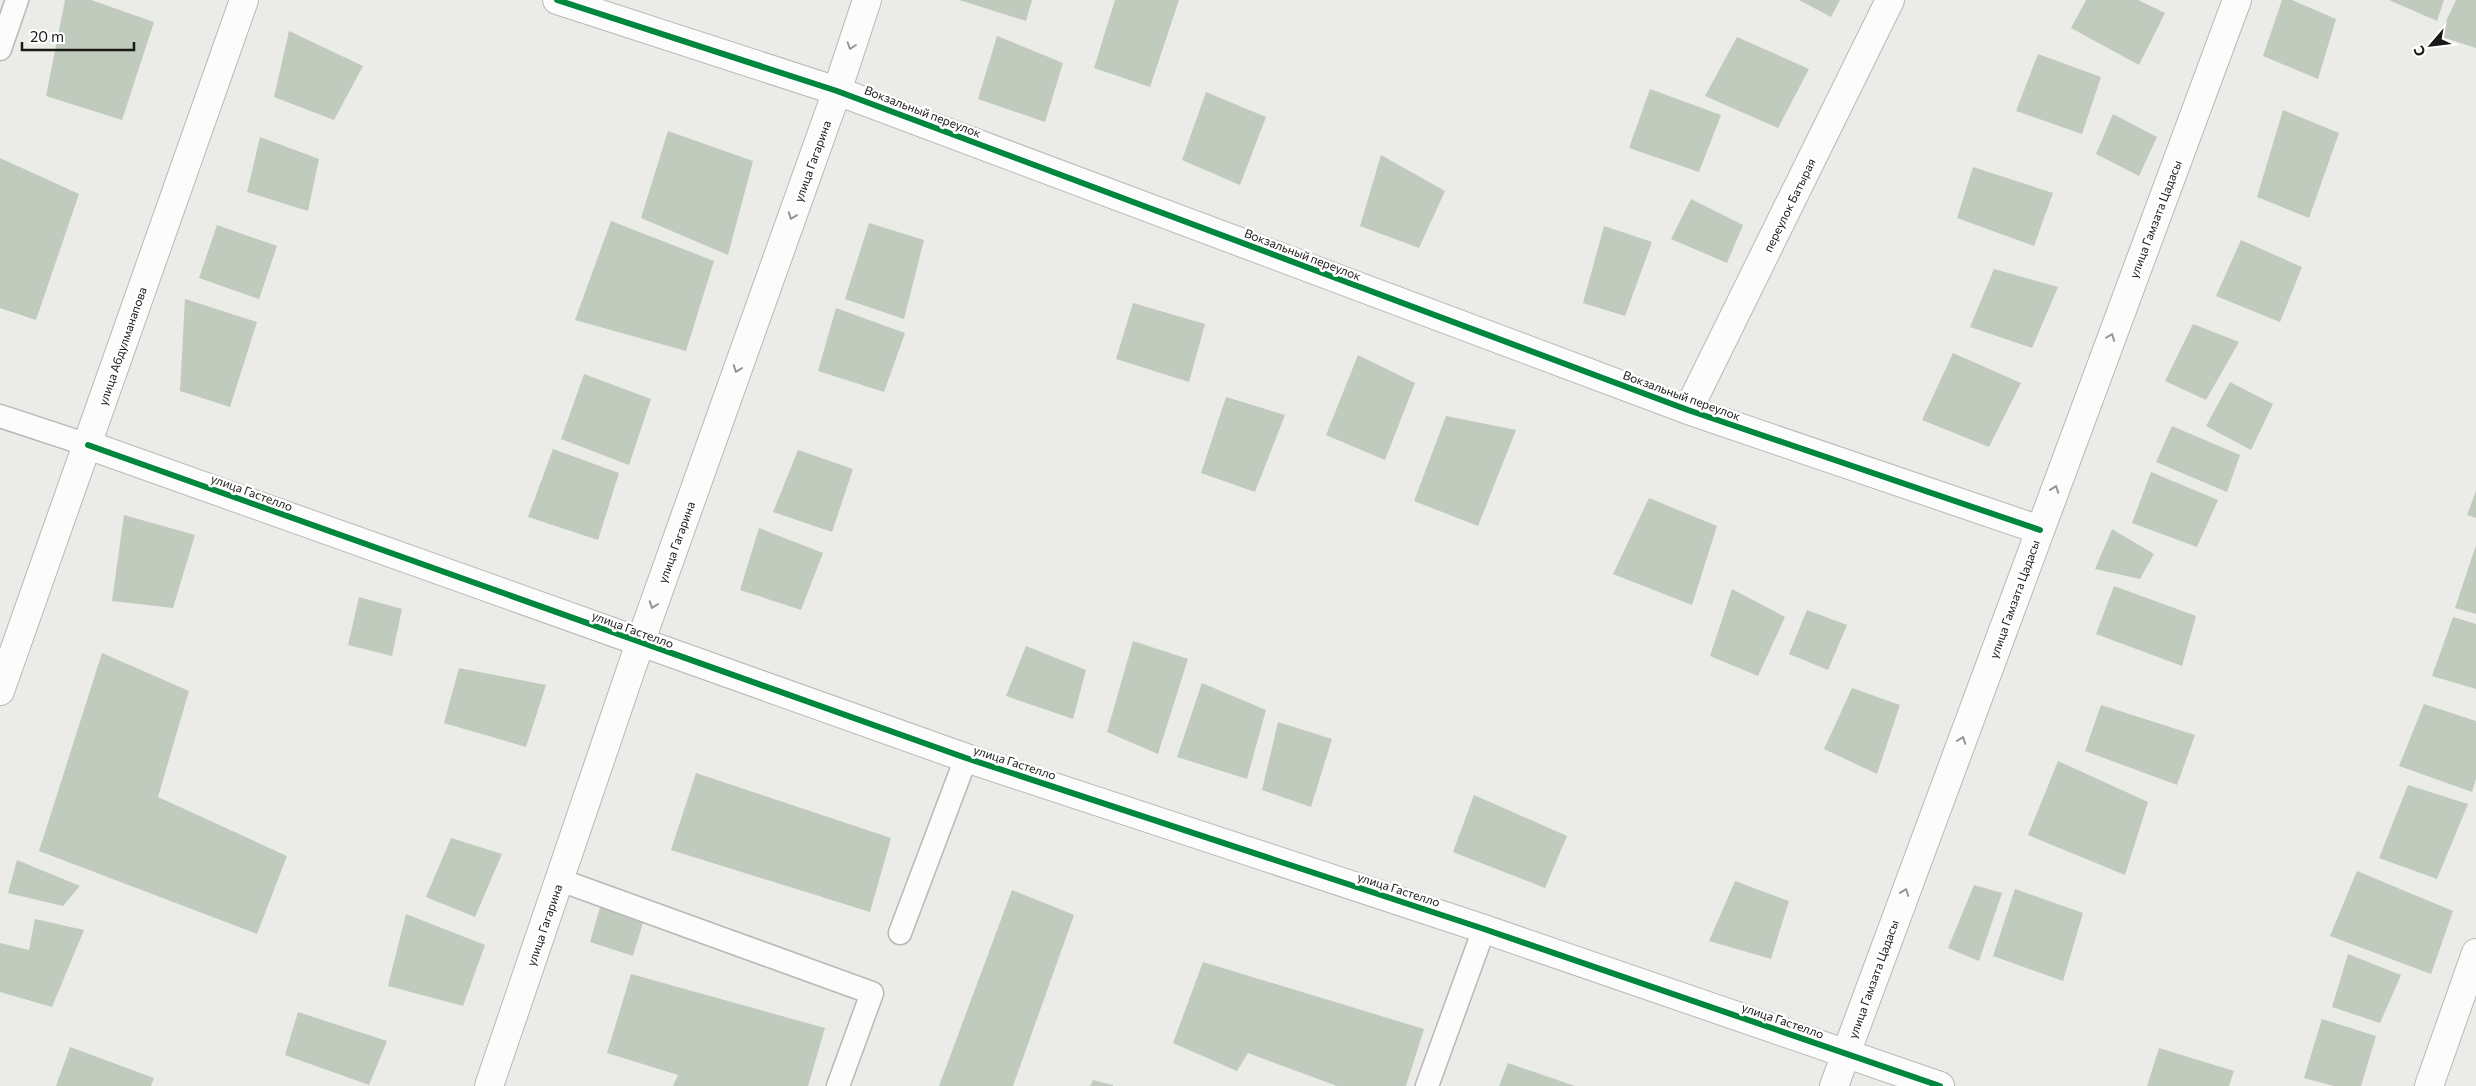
<svg xmlns="http://www.w3.org/2000/svg" width="2476" height="1086" font-family="Commissioner,sans-serif">
<style>
.building{fill:#c0cbbd}
.lines{fill:none;stroke-linecap:round;stroke-linejoin:round}
.lane-casing{stroke:#b8b8b6;stroke-width:25}
.street-casing{stroke:#b8b8b6;stroke-width:30}
.lane{stroke:#fcfcfc;stroke-width:22}
.street{stroke:#fcfcfc;stroke-width:28}
.cycleway-casing{stroke:#fff;stroke-width:9}
.cycleway{stroke:#00873e;stroke-width:6}
.oneway{stroke:#969695}
.labels{text-anchor:middle;dominant-baseline:central;stroke-width:5;stroke-linejoin:round;paint-order:stroke}
.street-label{font-size:12px;fill:#191917;stroke:#fff}
</style>
<rect width="100%" height="100%" fill="#ebebe8"/>
<path class="building" d="M65,0h26l63,22 -32,98 -76,-24z
M959,0h73l-6,21z
M1115,0h64l-29,87 -56,-19z
M1799,0h41l-9,17z
M2086,0h52l27,13 -26,52 -68,-37z
M2282,0h10l44,19 -18,60 -55,-23z
M2389,0h55l-7,21z
M2456,0h20v48l-37,-12z
M289,31l74,35 -29,54 -60,-23z
M997,36l66,27 -18,59 -67,-23z
M1737,37l72,32 -31,59 -73,-32z
M2038,54l63,23 -19,57 -66,-23z
M1650,89l71,26 -22,57 -70,-24z
M1206,92l60,25 -26,68 -58,-25z
M2283,110l56,23 -30,85 -52,-21z
M2113,114l44,23 -18,39 -43,-22z
M668,131l85,30 -25,94 -87,-37z
M260,137l59,22 -11,52 -61,-19z
M1381,155l64,36 -26,57 -59,-22z
M0,158l79,36 -43,126 -36,-12z
M1973,167l80,26 -19,53 -77,-28z
M1691,199l52,26 -16,38 -56,-24z
M611,221l103,40 -28,90 -111,-31z
M869,223l55,17 -20,79 -59,-20z
M217,225l60,21 -18,53 -60,-21z
M1604,226l48,16 -27,74 -42,-13z
M2241,240l61,27 -22,55 -64,-26z
M1994,269l64,18 -26,61 -62,-21z
M185,299l72,23 -27,85 -50,-16z
M1133,303l72,21 -16,58 -73,-23z
M836,308l69,25 -21,59 -66,-21z
M2193,324l46,18 -33,58 -41,-19z
M1953,353l68,30 -32,64 -67,-27z
M1358,355l57,28 -30,77 -59,-25z
M584,374l67,25 -22,66 -68,-26z
M2230,382l43,22 -22,46 -45,-24z
M1226,397l59,18 -30,77 -54,-19z
M1446,416l70,14 -38,96 -64,-25z
M2172,426l68,29 -13,37 -71,-30z
M553,449l66,24 -21,67 -70,-23z
M798,450l55,19 -21,63 -59,-20z
M2151,472l67,28 -21,47 -65,-24z
M2476,491v27l-9,-3z
M1649,498l68,28 -25,79 -79,-31z
M124,515l71,20 -22,73 -61,-7z
M759,528l64,25 -22,57 -61,-20z
M2112,529l42,25 -14,25 -45,-10z
M2476,545v69l-21,-6z
M2114,586l82,30 -14,50 -86,-32z
M1732,589l53,28 -27,59 -48,-20z
M359,597l43,12 -10,47 -44,-11z
M1807,610l40,15 -19,45 -39,-16z
M2453,617l23,7v65l-44,-13z
M1133,641l55,18 -30,95 -51,-22z
M1026,646l60,24 -13,49 -67,-23z
M102,653l87,38 -31,106 129,59 -30,78 -218,-83z
M459,668l87,17 -20,62 -82,-24z
M1202,683l64,27 -19,69 -70,-22z
M1852,688l48,17 -23,69 -53,-25z
M2424,704l52,17v58l-4,13 -73,-26z
M2101,705l94,30 -18,50 -92,-34z
M1278,722l54,17 -21,68 -49,-17z
M2058,761l90,41 -23,73 -97,-40z
M696,773l195,65 -21,74 -199,-62z
M2408,785l60,19 -31,75 -58,-21z
M1474,795l93,41 -22,52 -92,-36z
M451,838l51,16 -27,63 -49,-20z
M17,860l63,26 -17,20 -55,-13z
M2357,871l96,40 -22,63 -101,-38z
M1735,881l54,20 -18,58 -62,-18z
M1974,885l28,8 -23,68 -31,-13z
M2015,889l68,24 -20,68 -70,-25z
M1012,890l62,25 -61,171h-74z
M601,904l43,15 -11,37 -43,-14z
M406,914l79,31 -22,61 -75,-20z
M35,919l49,11 -32,77 -52,-15v-49l29,7z
M2348,954l53,21 -21,48 -48,-16z
M1203,962l221,67 -18,57h-69l-89,-33 -11,18 -64,-28z
M631,974l194,54 -17,58h-135l5,-11 -71,-22z
M298,1012l89,29 -18,44 -84,-30z
M2322,1019l54,17 -15,50h-27l-30,-8z
M70,1047l84,31 -3,8h-95z
M2159,1048l75,23 -5,15h-82z
M1508,1063l67,23h-76z
M1093,1080l20,5v1h-23z"/>
<g class="lines">
<g class="lane-casing">
<path id="lane" d="M0,49l17,-49
M0,416l88,29
M560,880l312,113 -34,93
M900,933l66,-175
M1427,1086l57,-157"/>
</g>
<g class="street-casing">
<path id="street" d="M557,0l280,91 851,319 352,120
M1688,410l202,-410
M88,445l878,313 518,171 456,157
M0,691l244,-691
M489,1086l151,-443 197,-552 30,-91
M1834,1086l403,-1086
M2429,1086l47,-133"/>
</g>
<use href="#lane" class="lane"/>
<use href="#street" class="street"/>
<g class="cycleway-casing">
<path id="cycleway" d="M557,0l280,91 851,319 352,120
M88,445l878,313 518,171 456,157"/>
</g>
<use href="#cycleway" class="cycleway"/>
</g>
<defs><path id="oneway-chevron" d="M-2-3.5L2.5 0L-2 3.5" fill="none" stroke-width="1.6" stroke-linecap="round" stroke-linejoin="round" transform="scale(1.25)"/></defs>
<g class="oneway">
<use href="#oneway-chevron" transform="translate(851 46) rotate(108)"/>
<use href="#oneway-chevron" transform="translate(792 216) rotate(110)"/>
<use href="#oneway-chevron" transform="translate(2111 337) rotate(-69)"/>
<use href="#oneway-chevron" transform="translate(737 369) rotate(110)"/>
<use href="#oneway-chevron" transform="translate(2055 489) rotate(-70)"/>
<use href="#oneway-chevron" transform="translate(653 605) rotate(110)"/>
<use href="#oneway-chevron" transform="translate(1962 740) rotate(-70)"/>
<use href="#oneway-chevron" transform="translate(1905 892) rotate(-70)"/>
</g>
<g class="labels">
<g class="street-label">
<text transform="translate(923 111) rotate(21)">Вокзальный переулок</text>
<text transform="translate(812 161) rotate(-70)">улица Гагарина</text>
<text transform="translate(1789 205) rotate(-64)">переулок Батырая</text>
<text transform="translate(2155 219) rotate(-69)">улица Гамзата Цадасы</text>
<text transform="translate(1303 254) rotate(21)">Вокзальный переулок</text>
<text transform="translate(122 346) rotate(-71)">улица Абдулманапова</text>
<text transform="translate(1682 395) rotate(20)">Вокзальный переулок</text>
<text transform="translate(252 492) rotate(20)">улица Гастелло</text>
<text transform="translate(676 542) rotate(-70)">улица Гагарина</text>
<text transform="translate(2014 599) rotate(-70)">улица Гамзата Цадасы</text>
<text transform="translate(633 629) rotate(20)">улица Гастелло</text>
<text transform="translate(1015 762) rotate(18)">улица Гастелло</text>
<text transform="translate(1399 889) rotate(18)">улица Гастелло</text>
<text transform="translate(544 925) rotate(-71)">улица Гагарина</text>
<text transform="translate(1873 979) rotate(-70)">улица Гамзата Цадасы</text>
<text transform="translate(1783 1020) rotate(19)">улица Гастелло</text>
</g>
</g>
<g transform="translate(2431 45) rotate(242)" stroke="#ffffff" stroke-width="4" paint-order="stroke">
<path d="M0-4L9 19L0 12L-9 19Z" fill="#191917"/>
<text y="-8" font-size="14" font-weight="bold" text-anchor="middle" fill="#191917">С</text>
</g>
<path d="M22 42v8h112v-8" fill="none" stroke="#191917" stroke-width="2.5"/>
<text x="30" y="42" font-size="15" fill="#191917" stroke="#ffffff" stroke-width="4" paint-order="stroke">20 m</text>
</svg>
